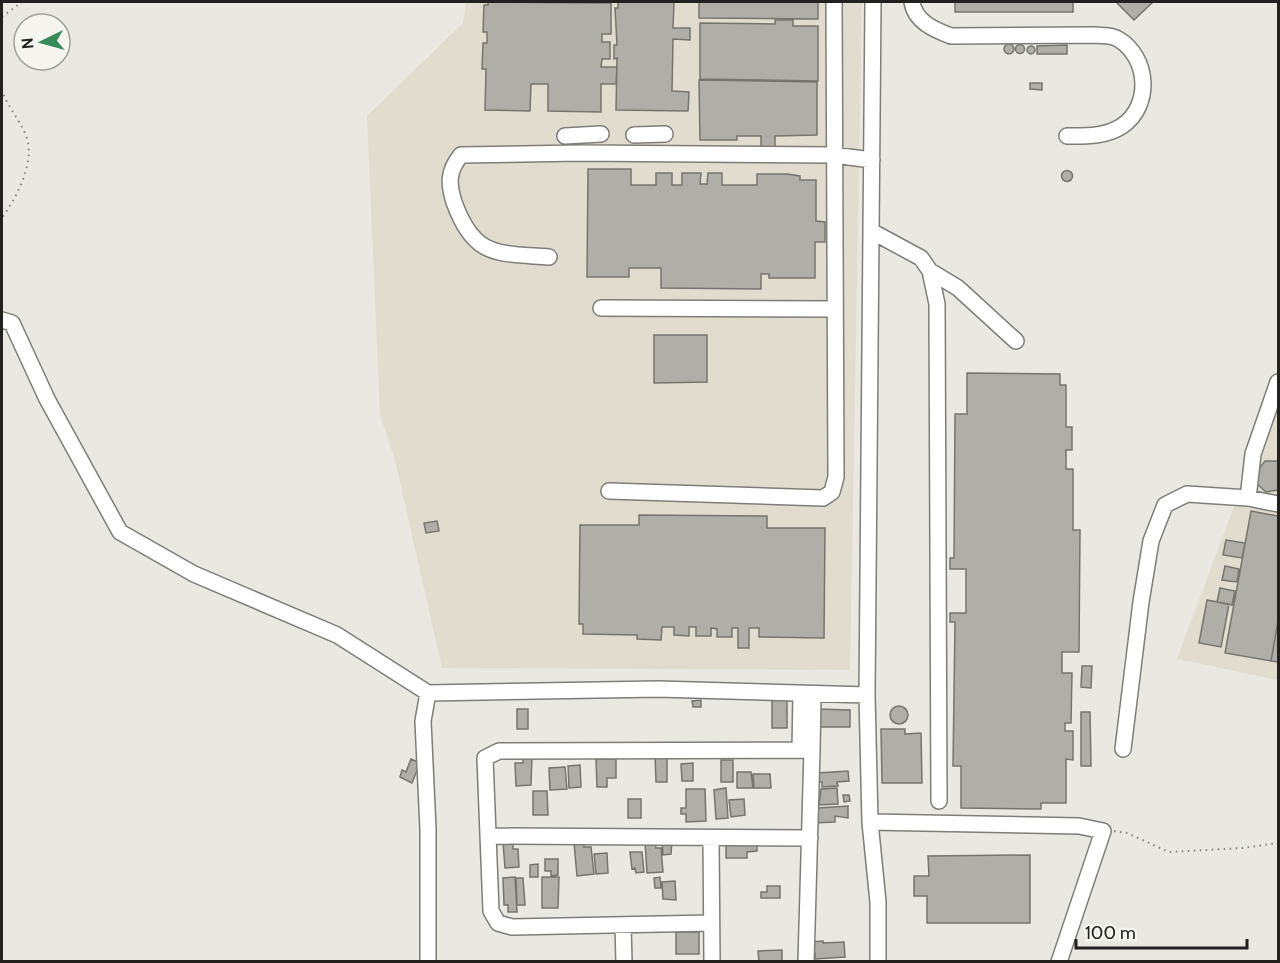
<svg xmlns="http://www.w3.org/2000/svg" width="1280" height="963" font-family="Cabin,sans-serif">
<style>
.built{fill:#e1dcd0}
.building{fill:#b0aea9;stroke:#76746f;stroke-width:1.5}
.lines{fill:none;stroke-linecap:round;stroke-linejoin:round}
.minor-casing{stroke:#7f7d78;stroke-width:18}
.path{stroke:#85837f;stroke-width:2;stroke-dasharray:1.5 4.5;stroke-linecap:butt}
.minor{stroke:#fff;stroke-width:15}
</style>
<rect width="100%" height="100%" fill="#eae8e2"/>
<path class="built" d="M466,2h396l-12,668 -408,-2 -47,-208 -15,-45 -13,-299 96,-93z
M1278,388v292l-101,-21z"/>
<path class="building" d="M488,2l123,1v31h-9v8h8v17h-8l-1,8h16l-1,17h-15v28l-53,-1v-27h-17l-1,27 -45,-1 1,-41h-4l1,-26h4v-11h-4l1,-27h4z
M618,2h56l-1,26h17v12l-17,-1 -1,52 17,1 -1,19 -72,-1 1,-52 -3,1v-14h3l-2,-37h3z
M699,2h119v17l-119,-1z
M955,2h118v10h-118z
M1116,2h37l-19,18z
M775,20h18v6h25v55l-118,-2v-56l75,1z
M1004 49a5 5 0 1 1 10 0a5 5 0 1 1-10 0Z
M1015.5 49a4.5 4.5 0 1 1 9 0a4.5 4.5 0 1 1-9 0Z
M1067,45v9h-30v-8z
M1027 50a4 4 0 1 1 8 0a4 4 0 1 1-8 0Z
M699,80l118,2v53l-42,1v15h-14v-15h-24v4h-37z
M1030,83h12v7l-12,-1z
M588,169h43v16h25v-12h16v12h10v-12h19l-1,11h7l1,-11h14v12h35v-11h30l13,2v4h16v41l9,1v20h-10v36h-46v-4h-8v15l-100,-1v-20h-32v9h-42z
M1061.5 176a5.5 5.5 0 1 1 11 0a5.5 5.5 0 1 1-11 0Z
M654,335h53v47l-53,1z
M967,373l93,1v11h6v42h6v23h-6v19h7v61h7l-1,122h-17v21h10l-1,50h-6v8h8v29l-7,-1v44h-25v6l-80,-1v-42h-8l2,-144h-5v-9h16v-44h-16v-11h4l1,-144h12z
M1265,461h13v29l-12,2 -9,-8v-13z
M1251,511l27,5v105l-7,40 -46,-8z
M639,515l128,1v12h58l-1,110 -65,-1v-9h-10v20h-11v-20h-6v9h-15v-8l-6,-1v8h-15v-9h-7v9l-15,-1v-8h-12l-1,13 -24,-1v-4l-54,-1v-10h-4l1,-99h59z
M437,521l2,10 -13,2 -2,-10z
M1226,540l19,3 -3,15 -19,-3z
M1225,566l14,3 -2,13 -15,-2z
M1220,588l15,3 -3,14 -15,-3z
M1207,600l22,4 -8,43 -22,-4z
M1278,621v41l-7,-1z
M1082,666h10l-1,22 -10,-1z
M772,699l15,1v28h-15z
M701,700v7h-8l-1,-6z
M890 715a9 9 0 1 1 18 0a9 9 0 1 1-18 0Z
M517,709h11v20h-11z
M817,709l33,1v17h-33z
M1081,712h9l1,54h-10z
M881,729h24v5l16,-1 1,50h-40z
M655,755h12v27h-11z
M523,756h9l-1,29 -15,1 -1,-23h8z
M411,759l9,4 -8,20 -12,-6 2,-7 4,2z
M596,759h20v19h-9v9h-10z
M721,760h12v22h-12z
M693,763v18h-11l-1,-17z
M580,765l1,22 -12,1 -1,-22z
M565,767l2,22 -17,1 -1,-22z
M848,771l1,10 -12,1 1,4 -16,1v-5h-4l-1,-9z
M737,772h14l2,16h-16z
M753,774h17l1,14h-17z
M726,788l2,30 -12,1 -2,-29z
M837,788l1,16 -19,1 2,-16z
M686,789h19l1,32 -20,1v-8h-5v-6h5z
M533,791h14l1,24h-15z
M843,795h6l1,6 -6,1z
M628,799h13v19h-13z
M744,799l1,16 -14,2 -2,-17z
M848,806v12l-13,-2v6l-23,1v-9h6v-6z
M672,839l-1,15 -8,1 -1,-15z
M655,841l1,7h5l2,24 -16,1 -2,-31z
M513,842v7h5l1,18 -14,1 -2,-25z
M584,842v5h7l3,27 -17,2 -3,-33z
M757,842v9l-10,1v6h-21v-15z
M630,852h12l2,20 -8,1 -1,-5 -3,1z
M607,853l1,20 -12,1 -2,-20z
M1030,855v68h-103v-27h-13v-20h15l-1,-20z
M545,859h13v16l-7,1v-5h-6z
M538,864v13h-8v-12z
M515,877l2,35h-9v-7h-4l-1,-27z
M542,877h17l-1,31h-16z
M660,877l1,11h-6l-1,-10z
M516,878h7l2,27h-8z
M675,881l1,19 -13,-1 -1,-17z
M767,886h13v12h-19v-6h6z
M676,932h23v22h-23z
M823,941v2l21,-1 1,15 -30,2v-6h-5l-1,-11z
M782,950v12h-23l-1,-11z"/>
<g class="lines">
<g class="minor-casing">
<path id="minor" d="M873,2l-6,693 3,127 8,80v60
M912,2c3,20 23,28 39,34l144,-1c7,1 17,0 23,4 31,18 34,67 4,87 -17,11 -37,10 -55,10
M634,135l31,-1
M565,136l36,-2
M873,232l48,26 9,13 7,33 2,497
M549,257c-52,-4 -75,1 -95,-55 -6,-19 -6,-31 7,-47l119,-2 253,2 39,5
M930,271l28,17 58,53
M601,308l232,1
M2,320l10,3 35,76 73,133 74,42 143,61 91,58 230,-4 209,6
M609,491l214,7 9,-6 4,-15 -2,-475
M1248,498l5,-44 25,-72
M1123,749l18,-147 10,-61 14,-36 22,-11 61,4 30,6
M800,750l1,-56
M812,750l1,-55
M870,822l209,4 24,5 -44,131
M488,836l322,2
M711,838l1,124
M711,923l-199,4 -14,-4 -7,-12 -6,-153 14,-7 313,-1 -6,212
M623,925l1,37
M428,962v-133l-5,-108 5,-28"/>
</g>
<path class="path" d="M2,17l20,-15
M2,89c4,16 15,27 22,42 14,27 -6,64 -22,87
M1114,831l13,2 42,19 74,-4 35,-5"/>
<use href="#minor" class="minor"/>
</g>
<rect width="1280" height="963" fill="none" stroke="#22211f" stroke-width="6"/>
<g transform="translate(42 42) rotate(265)"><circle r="28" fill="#f7f5f0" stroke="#a2a09c" stroke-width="1.5"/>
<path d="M0-4.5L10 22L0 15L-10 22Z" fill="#398a5a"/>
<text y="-9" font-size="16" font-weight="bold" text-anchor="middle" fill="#22211f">N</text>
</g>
<path d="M1076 939v9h171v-9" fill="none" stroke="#22211f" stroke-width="3"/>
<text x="1085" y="939" font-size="18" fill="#22211f" stroke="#f7f5f0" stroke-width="4.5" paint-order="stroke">100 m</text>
</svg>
